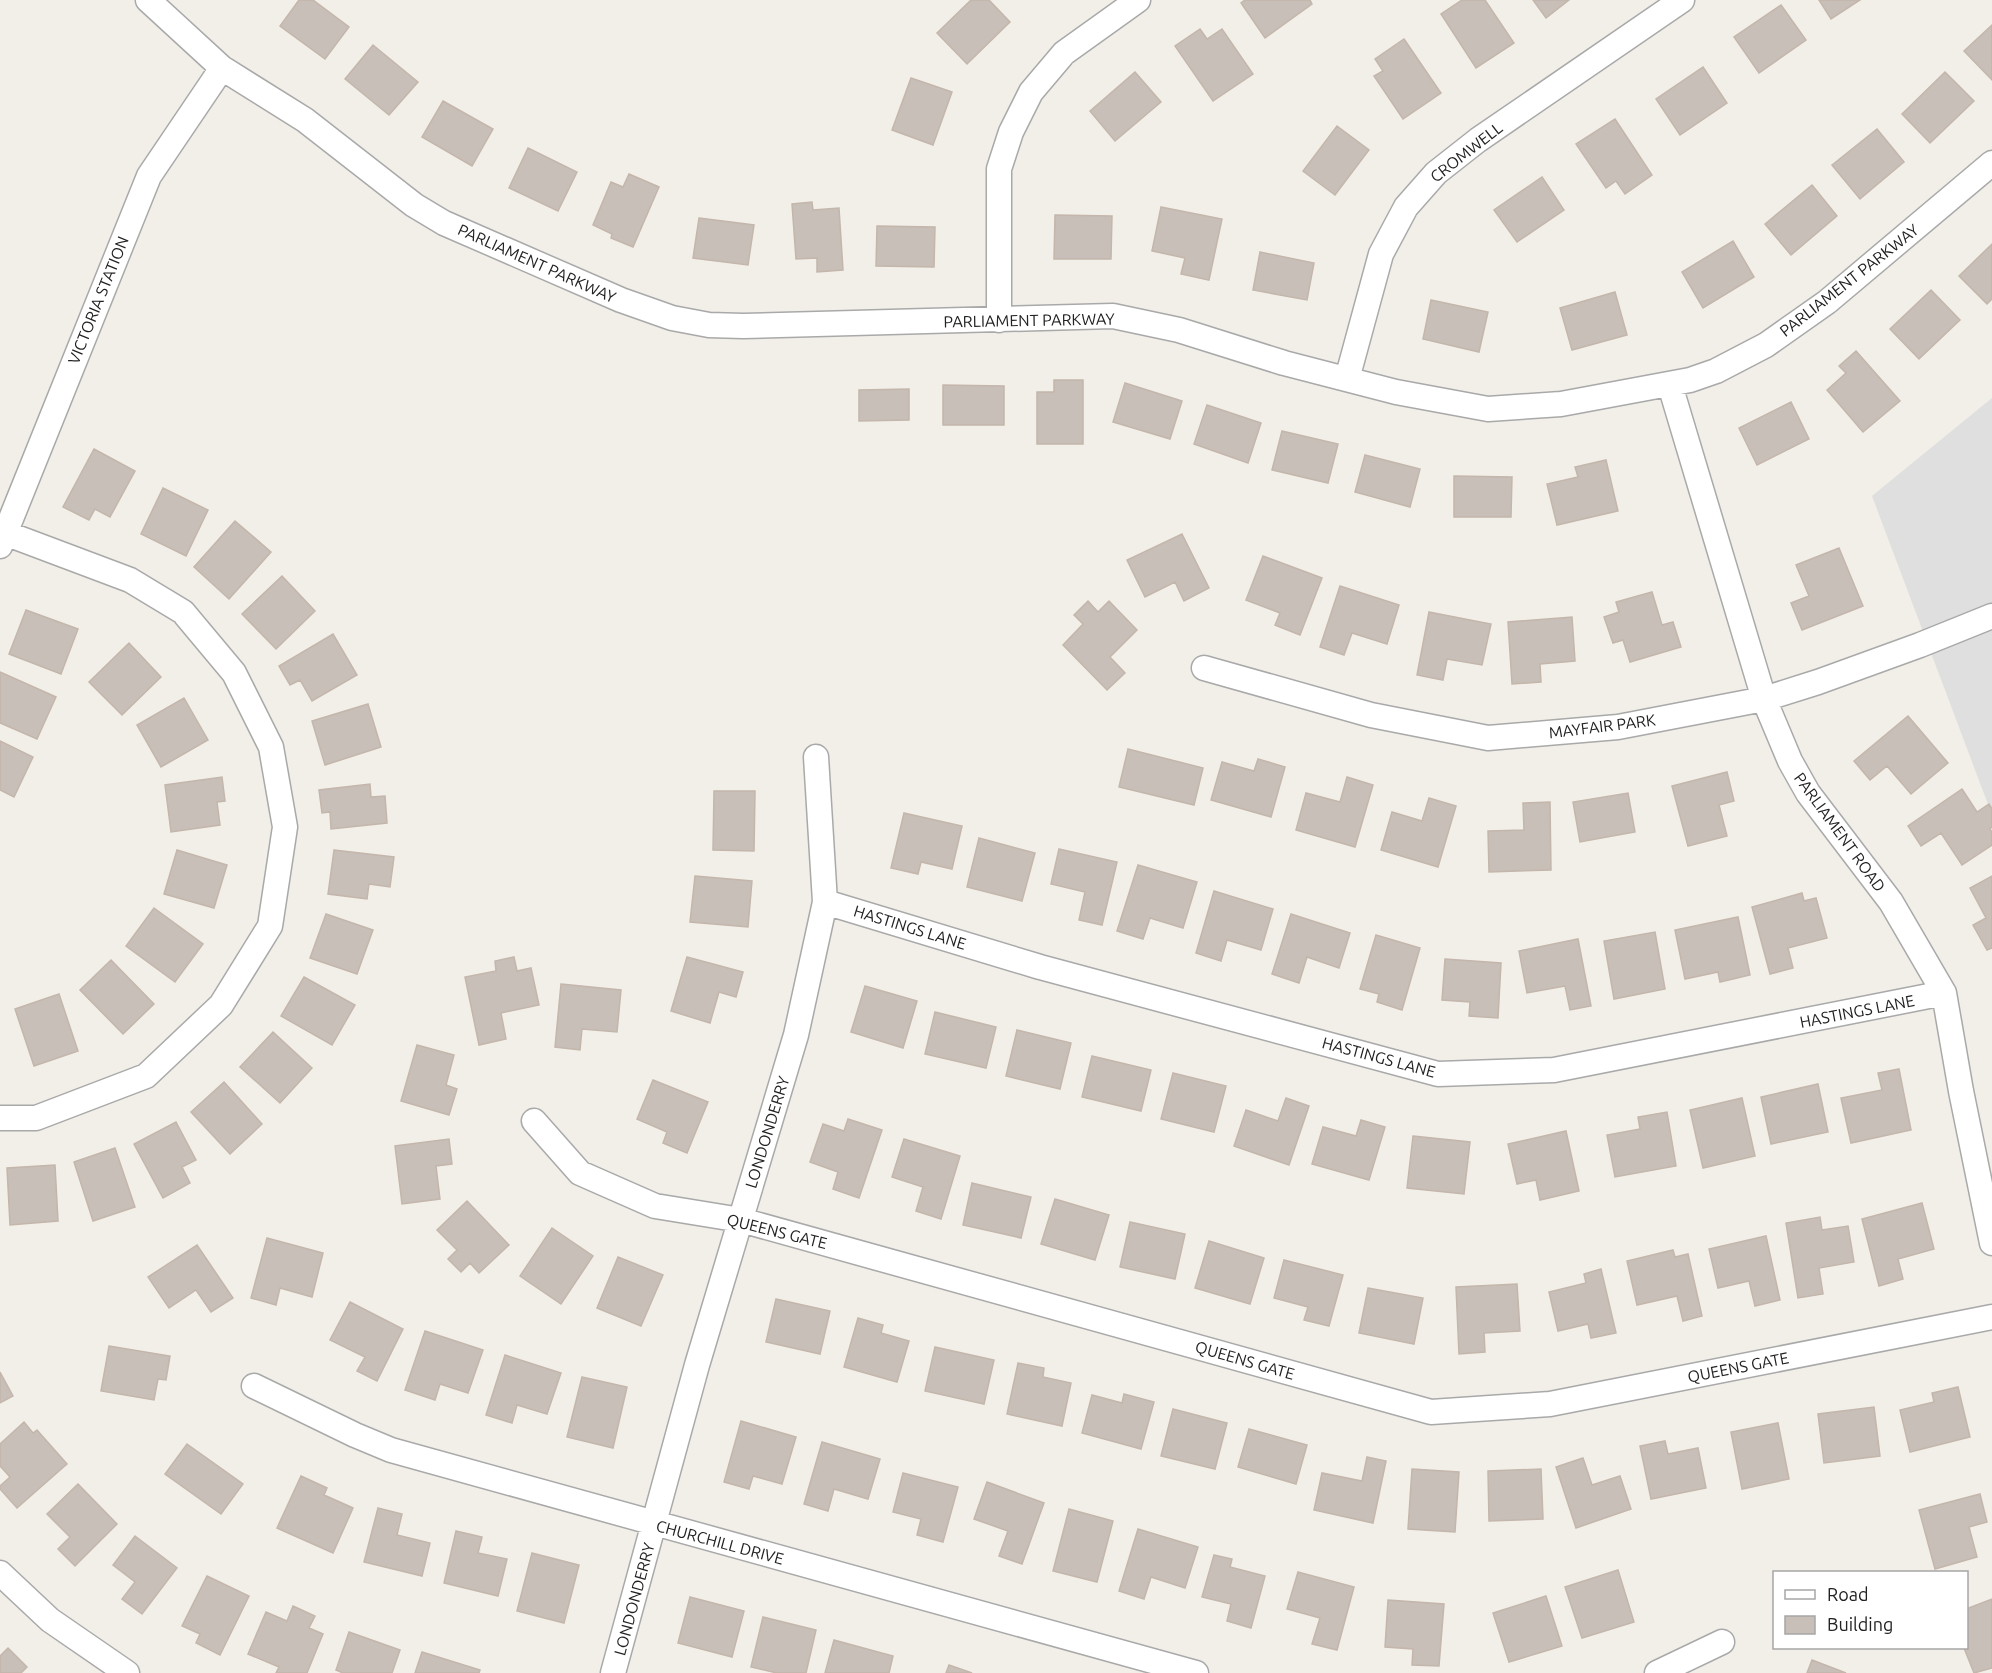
<svg xmlns="http://www.w3.org/2000/svg" width="1992" height="1673" font-family="Ubuntu,sans-serif">
<style>
.residential{fill:#e0dfdf}
.building{fill:#c7bfb8;stroke:#c4b6ab;stroke-width:1.5}
.lines{fill:none;stroke-linecap:round;stroke-linejoin:round}
.street-casing{stroke:#a9a9a9;stroke-width:27}
.street{stroke:#fff;stroke-width:24}
.labels{text-anchor:middle;dominant-baseline:central;stroke-width:5;stroke-linejoin:round;paint-order:stroke}
.street-label{font-size:16px;fill:#222;stroke:#fff}
</style>
<rect width="100%" height="100%" fill="#f2efe9"/>
<path class="residential" d="M1992,398v417l-120,-319z"/>
<path class="building" d="M299,0h14l36,27 -24,32 -45,-33z
M971,0h18l21,22 -43,42 -30,-31z
M1245,0h65l2,4 -47,34 -24,-35z
M1462,0h23l29,43 -38,25 -35,-54z
M1533,0h36l-23,18z
M1819,0h41l-29,19z
M1781,5l25,35 -47,33 -25,-36z
M1992,25v55l-28,-29z
M1200,29l7,10 15,-10 31,45 -40,27 -38,-55z
M1404,39l37,54 -38,26 -29,-43 9,-5 -8,-12z
M373,45l45,37 -29,33 -44,-36z
M1703,67l24,36 -47,32 -24,-36z
M1135,72l26,30 -46,39 -25,-30z
M1945,72l29,29 -44,42 -28,-29z
M911,78l41,14 -19,53 -41,-15z
M443,101l50,28 -21,37 -50,-29z
M1615,119l37,56 -27,19 -9,-13 -10,7 -30,-44z
M1337,126l32,24 -34,45 -32,-24z
M1877,129l27,33 -44,37 -28,-34z
M528,148l49,24 -19,39 -49,-23z
M629,174l30,13 -26,60 -22,-9 1,-4 -19,-9 18,-43 12,5z
M1542,177l22,33 -47,32 -23,-32z
M1812,185l25,31 -46,39 -26,-31z
M812,202l1,8 26,-2 4,62 -26,2v-14l-21,1 -4,-55z
M1161,207l61,12 -13,61 -28,-6 4,-16 -33,-7z
M1055,215l57,1 -1,43h-57z
M699,218l55,7 -6,40 -55,-7z
M877,226l58,1 -1,40 -58,-1z
M1733,241l21,36 -51,31 -21,-36z
M1992,244v55l-5,5 -28,-28z
M1260,252l54,11 -7,37 -54,-10z
M1931,290l29,30 -41,39 -29,-30z
M1615,292l12,43 -55,15 -12,-42z
M1431,300l57,12 -9,40 -56,-13z
M1856,351l44,50 -37,31 -36,-42 19,-17 -7,-7z
M1054,380h29v64h-46v-52h17z
M1125,383l57,18 -12,38 -57,-17z
M943,385l61,1v39h-61z
M909,389v31l-50,1v-31z
M1791,402l18,37 -52,26 -18,-37z
M1207,405l54,18 -13,40 -54,-19z
M1282,431l56,13 -10,39 -56,-13z
M94,449l41,22 -25,46 -15,-8 -6,11 -26,-13z
M1365,455l55,14 -10,38 -55,-15z
M1606,460l12,51 -61,14 -10,-41 31,-7 -3,-10z
M1454,476l58,1 -1,40h-57z
M163,488l45,22 -22,46 -45,-22z
M235,521l36,31 -42,47 -35,-32z
M1182,534l27,54 -25,13 -9,-19 -30,15 -18,-37z
M1839,548l24,58 -61,24 -11,-27 18,-7 -13,-31z
M1263,556l59,22 -22,57 -25,-10 5,-12 -34,-13z
M282,576l33,35 -39,38 -34,-35z
M1340,586l59,19 -12,39 -35,-11 -8,22 -24,-8z
M1652,592l10,33 11,-3 8,25 -51,15 -7,-22 -10,3 -9,-26 15,-5 -3,-10z
M1088,601l10,11 11,-11 28,29 -27,27 15,16 -18,17 -44,-45 20,-21 -9,-9z
M26,610l52,19 -17,45 -52,-20z
M1429,612l62,12 -9,41 -35,-6 -4,21 -26,-5z
M1572,617l3,44 -35,3 1,18 -29,2 -4,-62z
M333,634l24,41 -45,26 -12,-21 -10,5 -11,-19z
M129,643l32,34 -39,38 -33,-33z
M0,672l56,25 -19,42 -37,-16z
M184,698l24,42 -47,27 -24,-42z
M368,704l13,43 -56,18 -13,-44z
M1908,716l40,47 -37,31 -24,-28 -17,14 -16,-19z
M0,741l33,16 -19,40 -14,-7z
M1128,749l75,19 -9,37 -75,-18z
M1258,759l27,8 -14,50 -60,-17 11,-38 32,9z
M1727,772l7,29 -15,4 8,31 -39,10 -16,-60z
M222,777l3,24 -8,1 3,23 -49,7 -6,-47z
M1347,777l26,8 -18,62 -59,-17 10,-37 34,9z
M370,784l1,13 14,-1 2,27 -56,6 -1,-17 -8,1 -3,-23z
M1962,789l15,23 12,-8 3,5v18l-2,2 2,3v13l-30,20 -21,-32 -20,13 -13,-20z
M714,791h41l-1,60 -41,-1z
M1628,793l7,39 -55,10 -7,-40z
M1429,798l27,8 -18,61 -57,-17 11,-38 30,9z
M1550,802l1,68 -62,2 -1,-41 36,-1 -1,-27z
M904,813l58,13 -10,43 -31,-7 -3,12 -27,-6z
M979,838l56,15 -13,48 -55,-14z
M1059,849l58,13 -15,63 -23,-5 6,-28 -34,-8z
M177,850l50,15 -13,43 -50,-14z
M334,850l60,7 -4,30 -21,-3 -2,15 -39,-5z
M1138,865l59,17 -14,46 -33,-10 -7,21 -26,-8z
M695,876l57,5 -4,46 -58,-5z
M1992,876v72l-5,2 -14,-25 13,-7 -16,-30z
M1214,891l59,18 -12,41 -34,-10 -6,21 -25,-8z
M1802,893l2,8 12,-3 11,40 -39,10 5,20 -23,6 -18,-67z
M154,908l49,36 -28,38 -49,-36z
M326,914l47,16 -16,44 -47,-16z
M1291,914l59,19 -11,35 -32,-11 -8,26 -27,-9z
M1738,917l12,58 -30,7 -2,-10 -33,7 -10,-49z
M1655,932l10,57 -51,10 -10,-58z
M1376,935l44,13 -18,62 -25,-8 2,-8 -19,-5z
M1578,939l13,67 -21,4 -5,-24 -38,7 -8,-42z
M514,957l3,14 14,-3 8,37 -38,8 5,26 -27,6 -14,-68 31,-6 -1,-10z
M687,957l56,15 -7,25 -17,-5 -9,31 -39,-12z
M1445,959l56,4 -3,55 -29,-2 1,-14 -28,-2z
M111,960l43,44 -31,30 -43,-44z
M304,977l51,28 -23,40 -51,-29z
M561,984l60,6 -4,42 -35,-3 -2,21 -25,-3z
M865,986l52,15 -14,47 -52,-16z
M59,994l19,57 -44,15 -19,-57z
M935,1012l61,15 -10,41 -61,-14z
M1017,1030l54,13 -11,46 -54,-13z
M273,1032l39,36 -32,35 -40,-36z
M417,1045l37,10 -8,30 11,4 -8,26 -48,-14z
M1092,1056l59,14 -10,41 -59,-14z
M1899,1069l12,61 -60,13 -10,-45 41,-8 -4,-17z
M1173,1073l53,13 -12,46 -53,-13z
M653,1080l55,22 -21,51 -24,-10 4,-11 -30,-13z
M224,1082l38,42 -32,30 -39,-42z
M1818,1084l10,48 -57,12 -10,-47z
M1286,1098l23,8 -20,59 -55,-19 12,-36 32,11z
M1742,1098l13,58 -52,12 -13,-58z
M1667,1112l9,54 -61,11 -8,-42 33,-6 -2,-12z
M848,1119l34,11 -23,68 -26,-9 5,-17 -28,-10 13,-38 21,7z
M1361,1120l24,7 -16,53 -57,-16 11,-37 33,9z
M176,1122l20,38 -14,7 8,16 -27,15 -29,-54z
M1566,1131l13,60 -39,9 -4,-20 -19,4 -9,-40z
M1413,1136l57,6 -6,52 -57,-6z
M449,1139l3,25 -16,2 4,33 -38,5 -7,-58z
M904,1139l56,17 -19,63 -25,-8 7,-24 -31,-10z
M115,1148l20,59 -42,14 -19,-59z
M55,1165l3,56 -48,4 -3,-57z
M972,1183l59,14 -10,41 -58,-13z
M1055,1199l54,16 -14,45 -54,-16z
M467,1201l42,44 -30,28 -9,-10 -9,9 -13,-13 9,-9 -20,-20z
M1922,1203l12,46 -36,10 5,20 -24,7 -17,-67z
M1820,1217l2,13 26,-4 6,36 -35,6 4,26 -25,4 -12,-75z
M1130,1222l55,12 -10,45 -55,-12z
M552,1228l41,28 -32,48 -41,-28z
M1766,1236l14,64 -25,6 -6,-25 -31,7 -9,-39z
M267,1238l56,15 -11,44 -32,-9 -4,17 -25,-7z
M1209,1241l55,17 -14,46 -55,-16z
M197,1245l36,53 -22,14 -15,-22 -27,18 -21,-31z
M1673,1250l2,7 13,-3 14,62 -19,5 -6,-25 -40,9 -10,-44z
M618,1257l45,18 -22,51 -44,-18z
M1284,1260l59,15 -14,51 -25,-6 4,-13 -34,-9z
M1601,1269l15,64 -25,5 -3,-14 -30,7 -9,-39 37,-9 -2,-9z
M1517,1284l3,47 -36,2 1,19 -26,2 -3,-67z
M1368,1288l55,10 -9,46 -55,-11z
M776,1299l54,12 -10,43 -54,-12z
M350,1302l53,27 -26,52 -20,-10 8,-14 -35,-17z
M858,1318l25,7 -2,8 28,8 -12,41 -53,-15z
M425,1331l58,19 -15,43 -28,-9 -5,16 -30,-10z
M109,1346l61,10 -4,24 -8,-1 -4,21 -53,-9z
M935,1347l59,13 -10,44 -59,-13z
M505,1355l56,18 -14,41 -30,-9 -5,18 -26,-8z
M1018,1363l26,5 -1,9 28,6 -9,43 -55,-12z
M0,1372l13,24 -13,7z
M582,1377l45,10 -14,61 -46,-11z
M1958,1387l12,50 -60,15 -10,-42 34,-8 -2,-9z
M1124,1394l30,8 -13,47 -59,-16 10,-38 30,8z
M1874,1407l6,49 -56,7 -6,-49z
M1173,1409l54,14 -12,46 -54,-13z
M741,1421l55,16 -14,47 -29,-8 -4,13 -25,-7z
M24,1422l9,11 4,-3 30,34 -50,44 -17,-19v-3l10,-9 -10,-11v-22z
M1778,1423l11,56 -47,10 -11,-57z
M1249,1429l58,16 -11,39 -58,-17z
M1665,1441l3,13 30,-6 8,40 -55,11 -11,-53z
M822,1442l58,17 -12,40 -34,-10 -6,22 -24,-7z
M187,1444l56,40 -22,30 -56,-40z
M1367,1457l19,4 -13,62 -59,-13 8,-37 40,8z
M1583,1458l9,27 28,-9 11,33 -55,19 -20,-61z
M1412,1469l47,3 -4,60 -47,-3z
M1541,1469l2,50 -54,2 -1,-50z
M903,1473l55,14 -15,55 -26,-7 4,-16 -28,-7z
M301,1476l26,12 -3,7 29,13 -20,45 -56,-25z
M987,1482l57,21 -22,61 -23,-8 9,-25 -34,-12z
M78,1484l39,40 -42,42 -17,-17 12,-12 -23,-23z
M1980,1494l7,28 -18,5 8,30 -42,12 -16,-59z
M378,1508l24,6 -5,21 33,8 -8,33 -58,-14z
M1069,1509l44,12 -16,61 -44,-11z
M1138,1529l60,18 -13,41 -34,-11 -7,22 -25,-8z
M456,1531l26,6 -4,16 29,6 -9,37 -54,-13z
M135,1536l42,32 -35,46 -20,-15 13,-17 -22,-17z
M532,1553l47,12 -15,58 -47,-12z
M1214,1555l18,4 -2,8 35,9 -14,52 -24,-7 4,-17 -29,-7z
M1618,1570l16,52 -52,16 -17,-51z
M1298,1572l56,15 -17,63 -25,-6 8,-26 -33,-9z
M207,1576l42,20 -29,59 -24,-12 4,-9 -18,-8z
M1546,1596l16,50 -53,16 -16,-49z
M690,1597l54,14 -12,46 -54,-14z
M1992,1599v69l-18,5 -10,-25h2v-39z
M1388,1600l56,4 -5,62 -27,-1 1,-16 -28,-2z
M293,1606l22,10 -6,12 14,6 -16,39h-31l3,-6 -31,-13 18,-42 21,9z
M763,1617l53,13 -10,43h-29l-26,-6z
M349,1632l51,18 -8,23h-49l-7,-3z
M834,1640l59,16 -4,17h-64z
M8,1648l19,19 -6,6h-21v-17z
M422,1652l58,18 -1,3h-64z
M1812,1660l34,13h-39z
M949,1665l23,8h-26z"/>
<g class="lines">
<g class="street-casing">
<path id="street" d="M148,0l74,68 83,52 109,85 30,18 177,77 51,18 37,7 34,1 370,-10 66,14 105,33 112,29 92,17 73,-5 129,-24 26,-9 50,-26 61,-43 165,-139
M999,320v-151l12,-37 20,-40 33,-39 74,-53
M1347,379l34,-125 25,-47 30,-34 42,-33 204,-140
M1670,385l94,314 26,62 18,32 83,109 53,91 17,98 31,152
M0,546l149,-370 73,-108
M1204,668l167,47 117,23 130,-11 146,-28 54,-17 102,-37 72,-29
M825,902l215,65 398,107 116,-4 390,-77
M0,1118h36l110,-42 75,-71 49,-79 15,-99 -14,-80 -37,-74 -51,-61 -53,-32 -125,-47
M534,1121l46,52 75,33 86,14 690,192 119,-8 442,-87
M254,1386l101,49 36,15 805,223
M0,1573l50,47 77,53
M613,1673l84,-308 99,-330 29,-133 -9,-145
M1657,1673l65,-31"/>
</g>
<use href="#street" class="street"/>
</g>
<g class="labels">
<g class="street-label">
<text transform="translate(1466 152) rotate(-38)">CROMWELL</text>
<text transform="translate(537 263) rotate(24)">PARLIAMENT PARKWAY</text>
<text transform="translate(1849 280) rotate(-38)">PARLIAMENT PARKWAY</text>
<text transform="translate(98 300) rotate(-68)">VICTORIA STATION</text>
<text transform="translate(1029 320) rotate(-1)">PARLIAMENT PARKWAY</text>
<text transform="translate(1602 726) rotate(-7)">MAYFAIR PARK</text>
<text transform="translate(1840 832) rotate(54)">PARLIAMENT ROAD</text>
<text transform="translate(910 927) rotate(17)">HASTINGS LANE</text>
<text transform="translate(1857 1011) rotate(-11)">HASTINGS LANE</text>
<text transform="translate(1379 1057) rotate(15)">HASTINGS LANE</text>
<text transform="translate(767 1132) rotate(-73)">LONDONDERRY</text>
<text transform="translate(777 1231) rotate(14)">QUEENS GATE</text>
<text transform="translate(1245 1360) rotate(16)">QUEENS GATE</text>
<text transform="translate(1738 1367) rotate(-11)">QUEENS GATE</text>
<text transform="translate(720 1542) rotate(15)">CHURCHILL DRIVE</text>
<text transform="translate(634 1599) rotate(-75)">LONDONDERRY</text>
</g>
</g>
<rect x="1773" y="1571" width="195" height="78" fill="#ffffff" stroke="#a7a7a7" stroke-width="1.5"/>
<rect x="1785" y="1590" width="30" height="9" fill="#ffffff" stroke="#a7a7a7" stroke-width="1.5"/>
<text x="1827" y="1601" font-size="18" fill="#222222">Road</text>
<rect x="1785" y="1616" width="30" height="18" fill="#c7bfb8" stroke="#a7a7a7" stroke-width="1.5"/>
<text x="1827" y="1631" font-size="18" fill="#222222">Building</text>
</svg>
